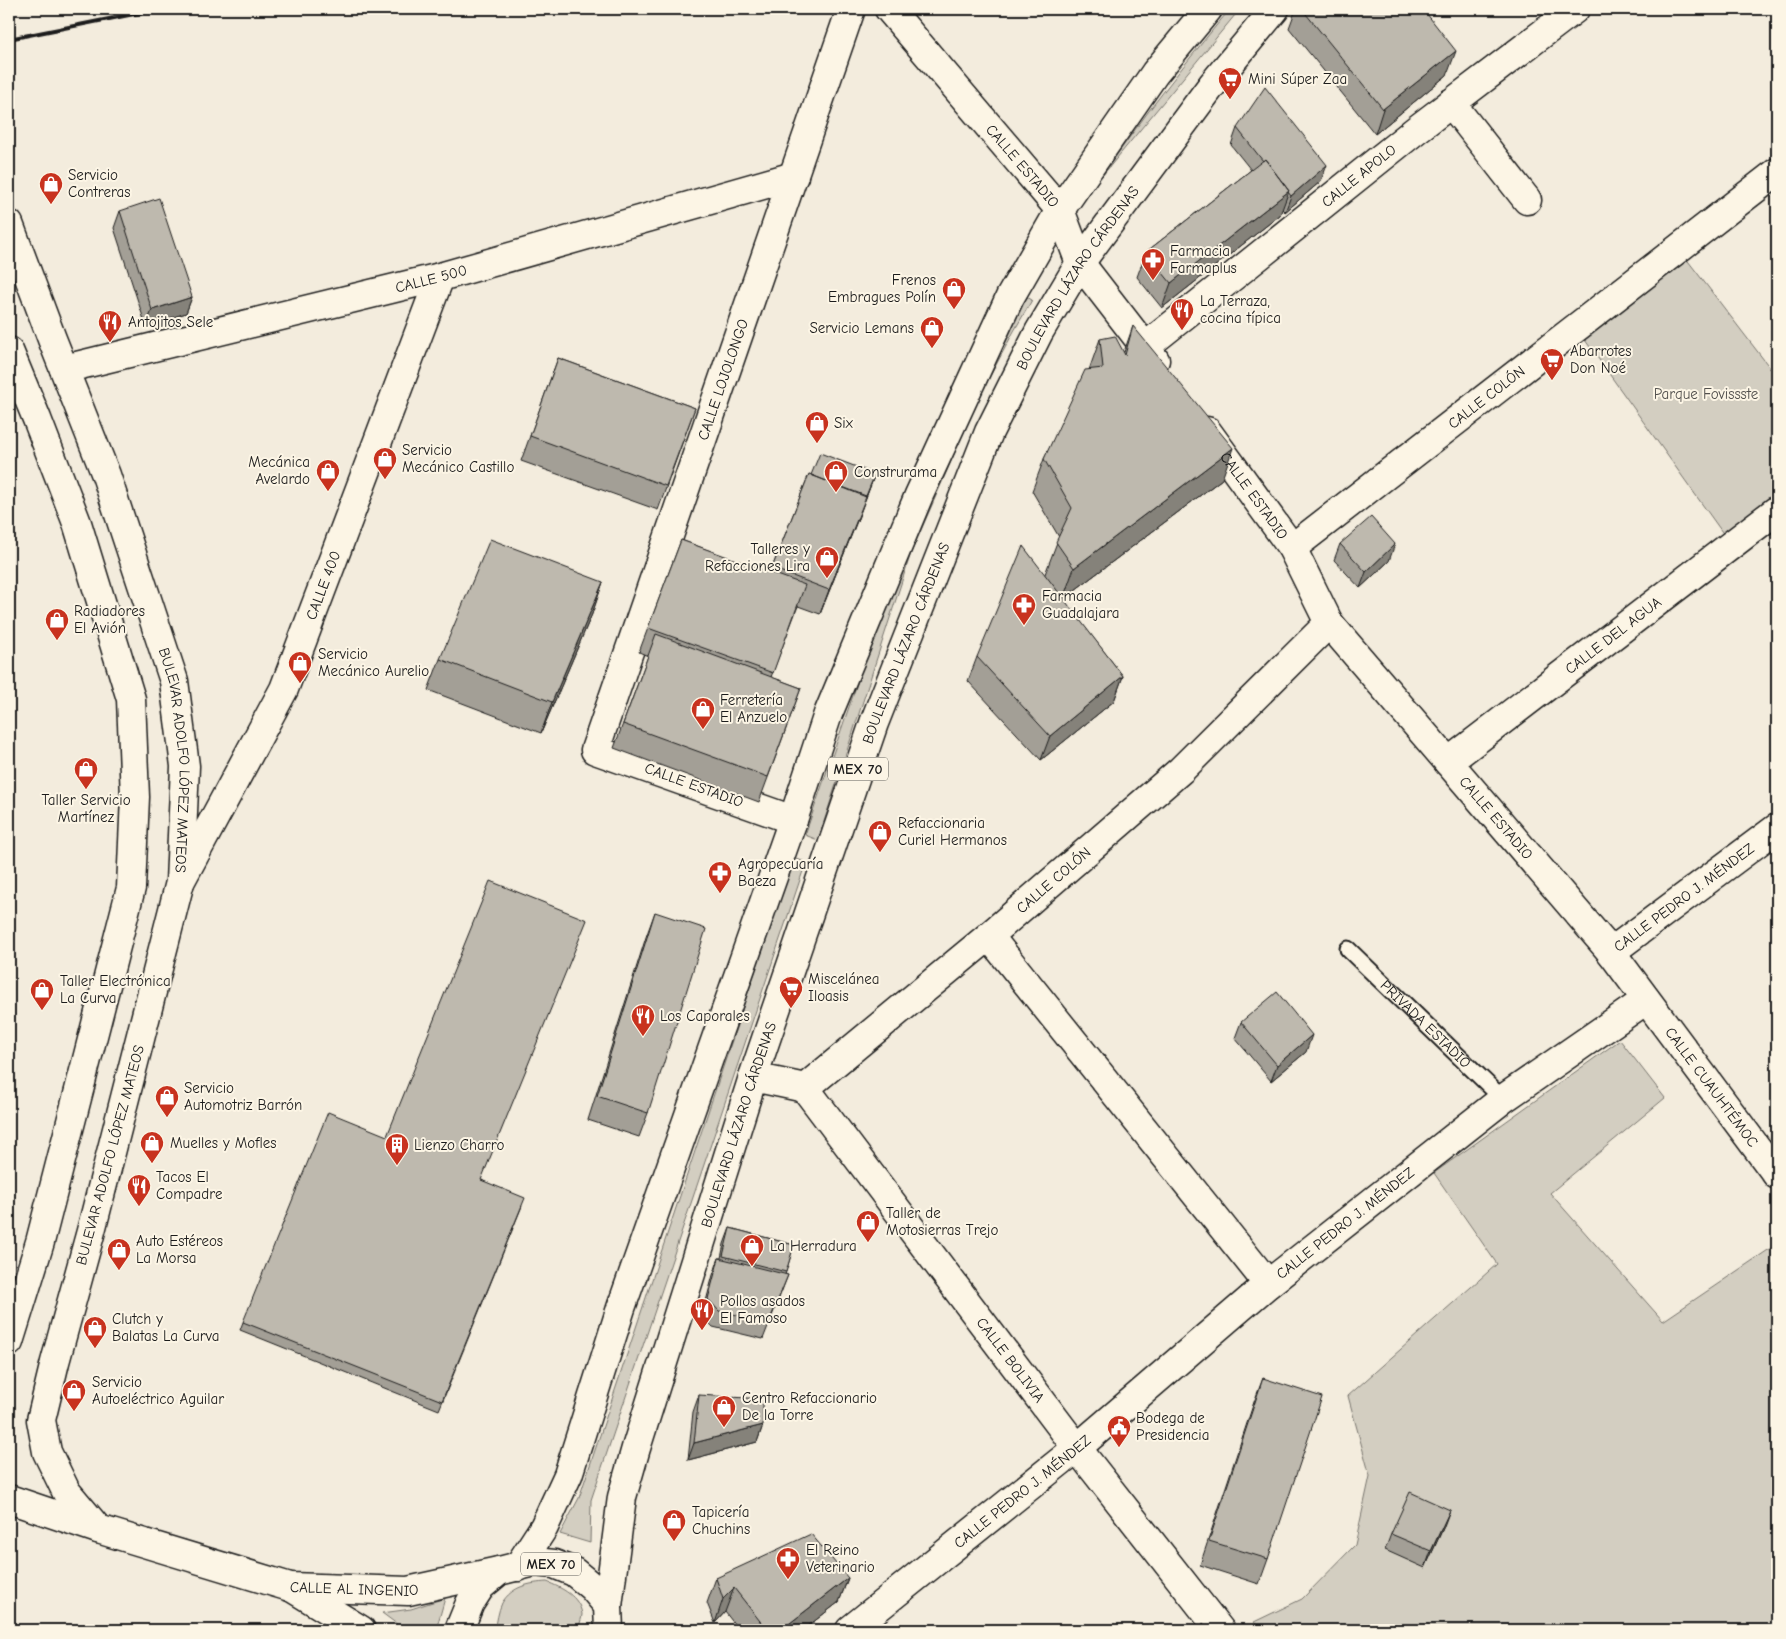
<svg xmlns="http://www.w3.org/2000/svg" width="1786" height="1639" font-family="'Comic Neue',sans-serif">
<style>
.green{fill:#d3cec1;stroke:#78756e}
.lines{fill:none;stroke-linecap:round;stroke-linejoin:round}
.lane-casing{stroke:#1c1c1c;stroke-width:19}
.street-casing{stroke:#1c1c1c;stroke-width:31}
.secondary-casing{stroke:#1c1c1c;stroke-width:31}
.primary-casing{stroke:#1c1c1c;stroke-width:31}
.lane{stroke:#fcf5e5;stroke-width:15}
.street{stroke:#fcf5e5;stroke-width:28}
.secondary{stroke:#fcf5e5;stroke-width:28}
.primary{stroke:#fcf5e5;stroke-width:28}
.rail{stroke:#1c1c1c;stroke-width:4}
.wall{fill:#a39f96;stroke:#1c1c1c}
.shaded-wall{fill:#85827a;stroke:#1c1c1c}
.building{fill:#beb9ae;stroke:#1c1c1c}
.labels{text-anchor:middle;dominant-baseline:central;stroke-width:4;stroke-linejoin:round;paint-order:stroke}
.shield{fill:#fcf5e5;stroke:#5f5d58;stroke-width:1}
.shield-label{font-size:14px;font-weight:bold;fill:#1c1c1c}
.poi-label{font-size:15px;fill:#1c1c1c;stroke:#fcf5e5;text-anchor:start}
.street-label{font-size:15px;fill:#1c1c1c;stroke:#fcf5e5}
.park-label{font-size:15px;fill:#53514e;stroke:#fcf5e5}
</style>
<rect width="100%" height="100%" fill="#f3ecdd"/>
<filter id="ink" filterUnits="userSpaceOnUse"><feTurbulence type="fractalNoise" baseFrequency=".02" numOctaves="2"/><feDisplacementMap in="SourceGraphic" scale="10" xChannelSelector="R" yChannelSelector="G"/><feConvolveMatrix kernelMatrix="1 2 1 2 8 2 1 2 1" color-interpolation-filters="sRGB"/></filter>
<g filter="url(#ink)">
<path class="green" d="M1230,9h10l-138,167c40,-58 83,-113 128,-167z
M1685,257l92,120v123l-50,39 -147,-206z
M1027,297l5,3 -18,31 -34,64 -69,158 -93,287 -13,-5 76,-221 47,-119 81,-165z
M793,858l13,4 -215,638 -1,43 -30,-9 19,-36z
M1620,1040l45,58 -115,95 113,128 114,-77v386h-516l-7,-8 48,-23 53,-54 15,-69 -22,-80 149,-132 -63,-91z
M547,1582c15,6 32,14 35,32 0,5 -3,11 -4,16h-83c2,-8 3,-19 7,-27 10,-17 28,-20 45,-21z
M445,1598l-9,32h-31l-23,-17 29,-4z"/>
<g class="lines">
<g class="lane-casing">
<g id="lane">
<path id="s1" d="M1348,949l155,150"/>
</g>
</g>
<g class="street-casing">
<g id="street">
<path id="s2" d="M889,9l171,201 20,53 75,97"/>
<path d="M1451,103l76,97"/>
<path id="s3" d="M1145,347l271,-217 159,-121"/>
<path id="s4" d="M64,369l376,-92 354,-101"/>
<path id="s5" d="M1207,431l85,117 37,75 282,329 166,223"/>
<path id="s6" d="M1292,548l485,-376"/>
<path id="s7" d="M1448,762l329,-252"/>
<path id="s8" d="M793,820l-198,-70 256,-741"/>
<path id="s9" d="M180,882l104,-193 156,-412"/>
<path d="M989,936l279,348"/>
<path id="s10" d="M1611,952l166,-124"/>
<path d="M753,1077l52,11"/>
<path id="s11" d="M805,1088l184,-152 192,-166 148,-147"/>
<path id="s12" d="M805,1088l272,360 143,182"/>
<path d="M9,1499l89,30"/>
<path id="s13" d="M850,1630l227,-182 191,-164 235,-185 143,-99"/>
</g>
</g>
<g class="secondary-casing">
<g id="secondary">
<path id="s14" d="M9,224l43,115 54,136 68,206 11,85 -5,116 -89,349 -36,131 -14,58 6,32 19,39 32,38 192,58 118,4 91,-20"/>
<path d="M9,351l28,68 40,104 54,176 4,98 -4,91 -91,354 -31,100"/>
<path d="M291,1587l70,43"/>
</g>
</g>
<g class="primary-casing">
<g id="primary">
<path d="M518,1567l26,-40 24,-52 53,-167 172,-488 35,-106 91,-219 91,-198 50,-87 95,-137 53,-64"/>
<path id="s15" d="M608,1606l14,-109 14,-49 117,-371 121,-354 115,-291 50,-100 41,-69 132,-178 63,-76"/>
<path d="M459,1630l11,-27 11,-17 18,-15 36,-9 19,2 20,8 18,15 16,19 1,24"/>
</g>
</g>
<use href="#lane" class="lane"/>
<use href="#street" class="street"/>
<use href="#secondary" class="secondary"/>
<use href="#primary" class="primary"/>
<path class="rail" d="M9,39l150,-30"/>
</g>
<path class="wall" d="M1296,9h127l24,66 -72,59 -86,-106z
M1237,128l84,53 -36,31 -3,-3 -2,6 -118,93 -25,-31 9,-25 105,-82 -20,-25z
M120,211l72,86 -6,16 -40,13 -32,-98z
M1133,326l89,153 -159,120 60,77 -9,25 -73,59 -73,-79 9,-24 68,-83 14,-37 -27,-46 12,-32 45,-89 11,-31 24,13z
M558,358l137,50 -37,102 -137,-49z
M809,474l2,1 64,-1 -18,47 -37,93 -22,-8 -27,71 30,11 -42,114 -145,-54 34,-92 -9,-4 42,-112 89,33z
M1340,544l49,17 -29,27 -26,-28z
M603,582l-11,32 -51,119 -113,-43 12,-31z
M655,912l-7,201 -9,24 -51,-17 58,-183z
M1241,1022l65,30 -35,29 -36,-43z
M482,1180l40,26 -83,204 -199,-80 3,-8z
M730,1228l64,17 -9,30h3l-25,64 -50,-12 -11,-11 11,-41 6,-17h2l3,-14z
M1263,1378l5,181 -9,25 -59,-19 54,-163z
M699,1395l64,30 -6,17 -69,18 5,-48z
M1444,1526l-19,42 -40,-18 6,-16z
M716,1578h132l-9,24 -36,28h-64l-14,-18 -10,11 -8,-20z"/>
<path class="shaded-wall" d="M1456,51l-9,24 -72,59 8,-25z
M1327,165l-6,16 -36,31 6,-16z
M1289,191l-9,24 -118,93 9,-25z
M192,297l-6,16 -40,13 6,-16z
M1233,448l-11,31 -159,120 11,-31z
M875,474l-18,47 -37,93 9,-24z
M1395,544l-6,17 -29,27 6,-16z
M603,582l-11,32 -51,119 11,-31z
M1123,676l-9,25 -73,59 9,-24z
M1312,1035l-6,17 -35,29 6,-16z
M763,1425l-6,17 -69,18 6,-17z
M1450,1510l-6,16 -19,42 6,-17z
M848,1578l-9,24 -36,28h-22z
M734,1588l-9,24 -10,11 8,-24z"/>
<path class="building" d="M1302,9h121l33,42 -73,58z
M1265,87l62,78 -36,31 -3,-4 1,-1 -24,-32 -2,2 -26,-33z
M1265,159l24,32 -118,92 -25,-31z
M159,198l33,99 -40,13 -32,-99z
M1133,326l100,122 -159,120 -18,-26 16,-34 -28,-49 41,-89 18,-2 -3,-29 15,-3 10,19z
M558,358l137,50 -29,78 -136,-50z
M820,453l55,21 -9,22 -55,-21z
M809,474l57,23 -37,93 -57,-22z
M1371,517l24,27 -29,28 -26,-28z
M490,539l113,43 -51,120 -112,-43z
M681,540l124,45 -32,88 -125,-45z
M1023,546l100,130 -73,60 -73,-79z
M656,634l145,54 -33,89 -145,-53z
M490,881l97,39 -106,260 44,18 -83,203 -199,-79 85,-210 59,24z
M655,912l51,17 -58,184 -51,-17z
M1277,992l35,43 -35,30 -36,-43z
M730,1228l64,17 -8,27 -63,-16z
M719,1258l69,17 -19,47 -50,-11 -11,-12z
M1263,1378l59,19 -54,162 -59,-18z
M699,1395l64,4v26l-69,18z
M1410,1492l40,18 -19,41 -40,-17z
M811,1534l37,44 -67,52h-14l-33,-42 -11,11 -7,-21z
M1203,1623l7,7h-9z"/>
</g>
<defs>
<g id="supermarket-pin" transform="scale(1.25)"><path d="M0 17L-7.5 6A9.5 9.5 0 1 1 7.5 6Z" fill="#c8321e" stroke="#fcf5e5"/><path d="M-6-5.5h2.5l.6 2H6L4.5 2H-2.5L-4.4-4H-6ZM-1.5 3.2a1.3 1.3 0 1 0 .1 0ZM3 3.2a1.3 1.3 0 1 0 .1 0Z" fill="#fff"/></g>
<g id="shop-pin" transform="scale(1.25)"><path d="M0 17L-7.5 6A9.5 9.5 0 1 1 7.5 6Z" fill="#c8321e" stroke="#fcf5e5"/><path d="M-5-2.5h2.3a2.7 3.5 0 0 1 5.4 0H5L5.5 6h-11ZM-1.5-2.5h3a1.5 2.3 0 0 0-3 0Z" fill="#fff"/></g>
<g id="pharmacy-pin" transform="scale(1.25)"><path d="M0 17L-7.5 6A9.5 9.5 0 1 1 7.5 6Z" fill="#c8321e" stroke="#fcf5e5"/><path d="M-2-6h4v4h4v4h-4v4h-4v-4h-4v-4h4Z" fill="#fff"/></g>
<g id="restaurant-pin" transform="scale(1.25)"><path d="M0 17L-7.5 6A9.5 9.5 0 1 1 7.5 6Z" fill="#c8321e" stroke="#fcf5e5"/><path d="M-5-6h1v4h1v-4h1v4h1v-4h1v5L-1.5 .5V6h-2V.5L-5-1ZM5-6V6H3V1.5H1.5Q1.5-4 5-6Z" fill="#fff"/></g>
<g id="building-pin" transform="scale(1.25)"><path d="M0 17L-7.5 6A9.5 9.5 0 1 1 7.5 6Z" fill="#c8321e" stroke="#fcf5e5"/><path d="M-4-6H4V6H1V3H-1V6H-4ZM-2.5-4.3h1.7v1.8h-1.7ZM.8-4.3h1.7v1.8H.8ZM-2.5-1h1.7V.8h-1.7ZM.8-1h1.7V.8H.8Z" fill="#fff"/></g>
<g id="civic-pin" transform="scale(1.25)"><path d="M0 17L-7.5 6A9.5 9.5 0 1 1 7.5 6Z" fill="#c8321e" stroke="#fcf5e5"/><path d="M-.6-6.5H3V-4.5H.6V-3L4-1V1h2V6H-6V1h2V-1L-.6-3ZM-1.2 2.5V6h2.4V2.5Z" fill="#fff"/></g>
</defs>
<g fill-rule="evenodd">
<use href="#supermarket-pin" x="1230" y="79"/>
<use href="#shop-pin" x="51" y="184"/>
<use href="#pharmacy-pin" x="1153" y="260"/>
<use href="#shop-pin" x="954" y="289"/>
<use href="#restaurant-pin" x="1182" y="310"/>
<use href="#restaurant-pin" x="110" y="322"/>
<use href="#shop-pin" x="932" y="328"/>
<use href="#supermarket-pin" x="1552" y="360"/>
<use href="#shop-pin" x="817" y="423"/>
<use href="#shop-pin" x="385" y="459"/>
<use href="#shop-pin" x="328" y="471"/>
<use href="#shop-pin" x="836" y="472"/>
<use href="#shop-pin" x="827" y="558"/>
<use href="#pharmacy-pin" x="1024" y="605"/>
<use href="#shop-pin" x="57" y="620"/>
<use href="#shop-pin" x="300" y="663"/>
<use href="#shop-pin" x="703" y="709"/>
<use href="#shop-pin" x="86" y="769"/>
<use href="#shop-pin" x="880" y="832"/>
<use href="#pharmacy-pin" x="720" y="873"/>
<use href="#supermarket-pin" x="791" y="988"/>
<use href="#shop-pin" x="42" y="990"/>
<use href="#restaurant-pin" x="643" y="1016"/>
<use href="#shop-pin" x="167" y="1097"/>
<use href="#shop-pin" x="152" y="1143"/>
<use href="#building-pin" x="397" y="1145"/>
<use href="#restaurant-pin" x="139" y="1186"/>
<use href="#shop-pin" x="868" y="1222"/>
<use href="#shop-pin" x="752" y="1246"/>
<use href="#shop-pin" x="119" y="1250"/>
<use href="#restaurant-pin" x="702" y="1310"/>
<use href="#shop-pin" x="95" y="1328"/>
<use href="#shop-pin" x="74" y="1391"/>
<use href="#shop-pin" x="724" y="1407"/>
<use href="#civic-pin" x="1119" y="1427"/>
<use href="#shop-pin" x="674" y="1521"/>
<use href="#pharmacy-pin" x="788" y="1559"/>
</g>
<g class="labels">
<g class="shield">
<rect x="828" y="757.5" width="60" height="23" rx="4"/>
<rect x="521" y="1552.5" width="60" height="23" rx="4"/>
</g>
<g class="shield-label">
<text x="858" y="769">MEX 70</text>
<text x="551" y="1564">MEX 70</text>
</g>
<g class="poi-label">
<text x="1248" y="79">Mini Súper Zaa</text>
<text x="68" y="175">Servicio<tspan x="68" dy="17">Contreras</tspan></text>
<text x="1170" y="251">Farmacia<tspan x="1170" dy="17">Farmaplus</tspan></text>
<text x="936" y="280" text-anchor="end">Frenos<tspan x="936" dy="17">Embragues Polín</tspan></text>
<text x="1200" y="301">La Terraza,<tspan x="1200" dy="17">cocina típica</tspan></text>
<text x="128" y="322">Antojitos Sele</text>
<text x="914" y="328" text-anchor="end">Servicio Lemans</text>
<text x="1570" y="351">Abarrotes<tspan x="1570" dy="17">Don Noé</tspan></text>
<text x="834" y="423">Six</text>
<text x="402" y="450">Servicio<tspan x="402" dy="17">Mecánico Castillo</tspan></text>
<text x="310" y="462" text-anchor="end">Mecánica<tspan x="310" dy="17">Avelardo</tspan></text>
<text x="854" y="472">Construrama</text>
<text x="810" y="549" text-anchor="end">Talleres y<tspan x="810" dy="17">Refacciones Lira</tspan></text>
<text x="1042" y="596">Farmacia<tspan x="1042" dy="17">Guadalajara</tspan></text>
<text x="74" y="611">Radiadores<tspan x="74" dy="17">El Avión</tspan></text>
<text x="318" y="654">Servicio<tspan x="318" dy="17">Mecánico Aurelio</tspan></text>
<text x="720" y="700">Ferretería<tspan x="720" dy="17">El Anzuelo</tspan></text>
<text x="86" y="800" text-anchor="middle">Taller Servicio<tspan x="86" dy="17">Martínez</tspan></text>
<text x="898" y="823">Refaccionaria<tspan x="898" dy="17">Curiel Hermanos</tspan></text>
<text x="738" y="864">Agropecuaría<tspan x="738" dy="17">Baeza</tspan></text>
<text x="808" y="979">Miscelánea<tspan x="808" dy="17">Iloasis</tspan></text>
<text x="60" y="981">Taller Electrónica<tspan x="60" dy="17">La Curva</tspan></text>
<text x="660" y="1016">Los Caporales</text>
<text x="184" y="1088">Servicio<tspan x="184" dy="17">Automotriz Barrón</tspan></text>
<text x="170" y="1143">Muelles y Mofles</text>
<text x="414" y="1145">Lienzo Charro</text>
<text x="156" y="1177">Tacos El<tspan x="156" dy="17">Compadre</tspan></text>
<text x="886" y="1213">Taller de<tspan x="886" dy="17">Motosierras Trejo</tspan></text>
<text x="136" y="1241">Auto Estéreos<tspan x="136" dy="17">La Morsa</tspan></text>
<text x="770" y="1246">La Herradura</text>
<text x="720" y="1301">Pollos asados<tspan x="720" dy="17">El Famoso</tspan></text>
<text x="112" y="1319">Clutch y<tspan x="112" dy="17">Balatas La Curva</tspan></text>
<text x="92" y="1382">Servicio<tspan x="92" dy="17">Autoeléctrico Aguilar</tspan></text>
<text x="742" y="1398">Centro Refaccionario<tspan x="742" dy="17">De la Torre</tspan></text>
<text x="1136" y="1418">Bodega de<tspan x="1136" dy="17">Presidencia</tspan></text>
<text x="692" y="1512">Tapicería<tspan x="692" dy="17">Chuchins</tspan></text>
<text x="806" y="1550">El Reino<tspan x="806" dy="17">Veterinario</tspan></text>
</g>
<g class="street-label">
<text stroke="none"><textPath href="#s2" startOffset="206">CALLE ESTADIO</textPath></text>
<text stroke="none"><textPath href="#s3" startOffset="274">CALLE APOLO</textPath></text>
<text stroke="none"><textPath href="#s4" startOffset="378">CALLE 500</textPath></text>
<text stroke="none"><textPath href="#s15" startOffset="1415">BOULEVARD LÁZARO CÁRDENAS</textPath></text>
<text stroke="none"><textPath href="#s8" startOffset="602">CALLE LOJOLONGO</textPath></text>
<text stroke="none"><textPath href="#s6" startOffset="246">CALLE COLÓN</textPath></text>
<text stroke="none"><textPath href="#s5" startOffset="80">CALLE ESTADIO</textPath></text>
<text stroke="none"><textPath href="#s9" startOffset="330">CALLE 400</textPath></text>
<text stroke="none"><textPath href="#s7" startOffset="208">CALLE DEL AGUA</textPath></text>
<text stroke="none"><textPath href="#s15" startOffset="1010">BOULEVARD LÁZARO CÁRDENAS</textPath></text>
<text stroke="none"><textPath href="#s14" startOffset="565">BULEVAR ADOLFO LÓPEZ MATEOS</textPath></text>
<text transform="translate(694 785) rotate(20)">CALLE ESTADIO</text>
<text stroke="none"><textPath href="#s5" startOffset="485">CALLE ESTADIO</textPath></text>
<text stroke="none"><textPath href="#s11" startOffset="324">CALLE COLÓN</textPath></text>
<text stroke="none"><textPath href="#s10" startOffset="91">CALLE PEDRO J. MÉNDEZ</textPath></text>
<text stroke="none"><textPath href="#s1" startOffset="108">PRIVADA ESTADIO</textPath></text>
<text stroke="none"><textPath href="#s5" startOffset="830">CALLE CUAUHTÉMOC</textPath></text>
<text stroke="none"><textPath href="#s15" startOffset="500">BOULEVARD LÁZARO CÁRDENAS</textPath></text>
<text transform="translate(110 1155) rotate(-75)">BULEVAR ADOLFO LÓPEZ MATEOS</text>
<text stroke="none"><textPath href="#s13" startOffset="641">CALLE PEDRO J. MÉNDEZ</textPath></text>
<text stroke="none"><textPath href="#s12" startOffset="341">CALLE BOLIVIA</textPath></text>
<text stroke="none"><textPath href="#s13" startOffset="221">CALLE PEDRO J. MÉNDEZ</textPath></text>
<text stroke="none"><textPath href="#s14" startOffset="1634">CALLE AL INGENIO</textPath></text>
</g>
<g class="park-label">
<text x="1706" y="394">Parque Fovissste</text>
</g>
</g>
<rect width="1786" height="1639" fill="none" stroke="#fcf5e5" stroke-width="30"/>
<rect x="15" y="15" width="1756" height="1609" fill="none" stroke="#1c1c1c" stroke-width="2" filter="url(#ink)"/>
</svg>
